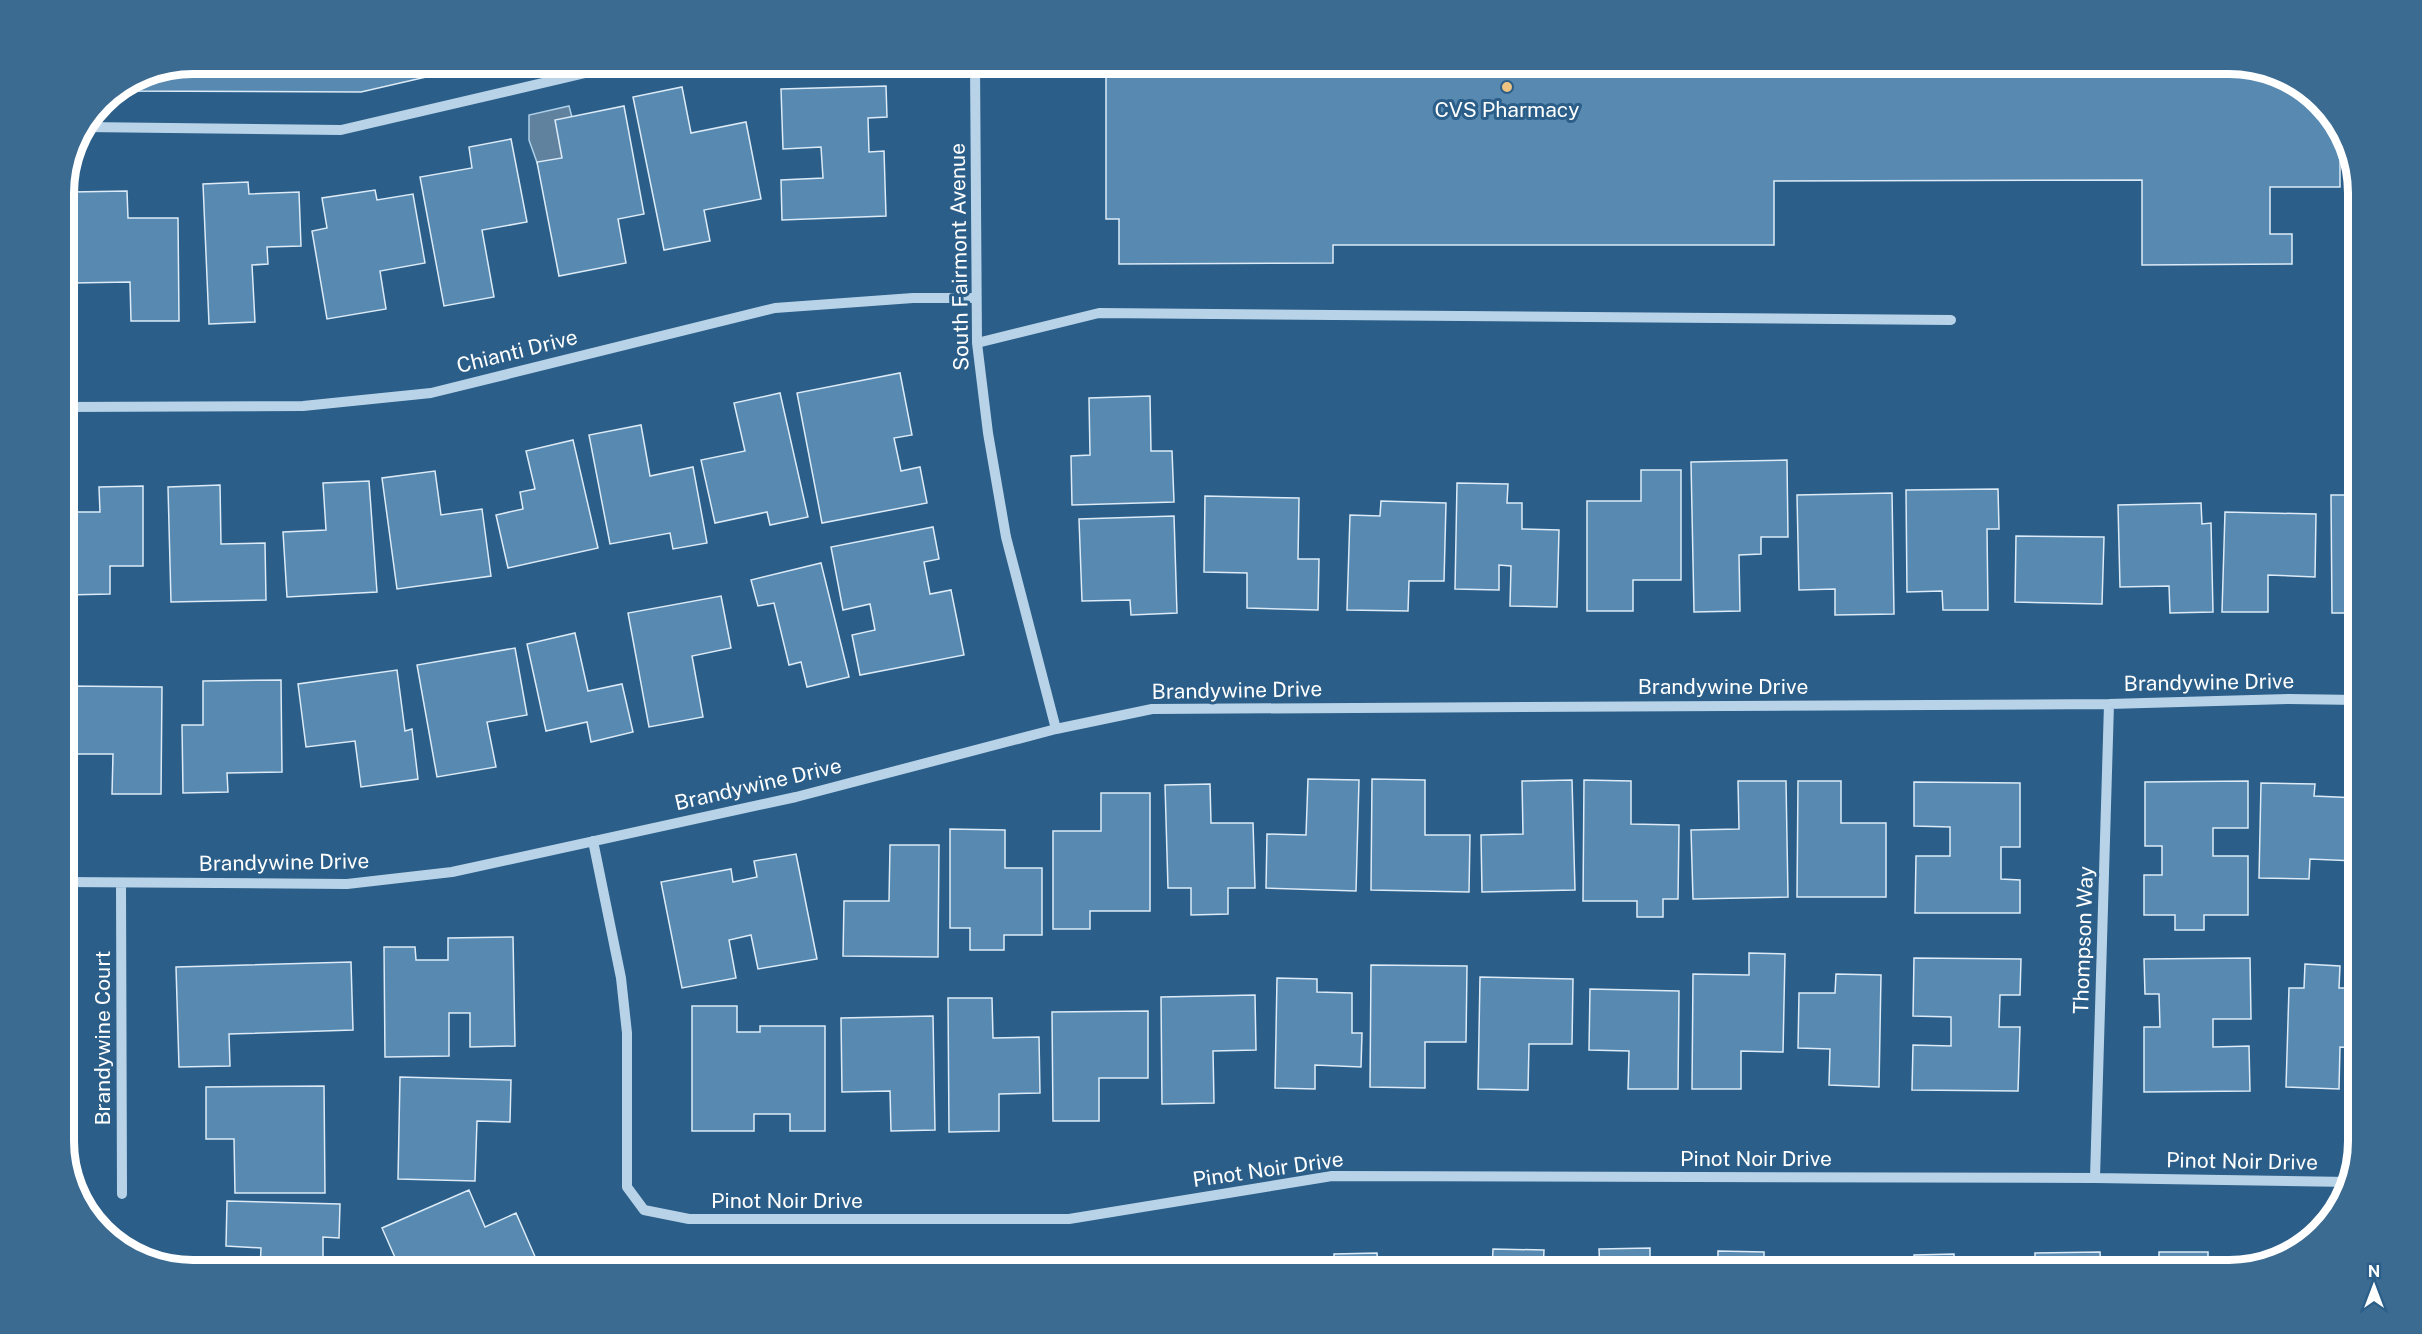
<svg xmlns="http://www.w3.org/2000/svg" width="2422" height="1334" font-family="'Public Sans',sans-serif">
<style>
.water{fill:#60829e;stroke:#adcfe8;stroke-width:1.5}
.building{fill:#5789b1;stroke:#dcebf7;stroke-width:1.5}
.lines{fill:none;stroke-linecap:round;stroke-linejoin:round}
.minor{stroke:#b8d3e8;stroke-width:10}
.poi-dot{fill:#eec281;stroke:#2b5e88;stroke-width:2}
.labels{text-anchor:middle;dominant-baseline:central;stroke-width:6;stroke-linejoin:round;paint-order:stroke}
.poi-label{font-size:21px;fill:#fff;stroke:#2b5e88}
.street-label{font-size:21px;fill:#fff;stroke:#2b5e88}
.rim{fill:none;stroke:#fff;stroke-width:8}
</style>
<rect width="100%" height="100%" fill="#2b5e88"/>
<path class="water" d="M569,106l4,15 -1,35 -33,12 -10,-28v-25z"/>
<path class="building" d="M192,63h295l-126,29 -245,-1 27,-18z
M1106,63h1124l57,13 50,45 11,30h-8v36h-70v47h22v30l-150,1v-85l-368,1v64h-441v18l-214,1v-45h-13z
M886,86l1,31 -19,1 1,34 15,-1 2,65 -104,4 -1,-40 42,-2 -2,-31 -38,2 -2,-60z
M682,87l9,46 55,-11 15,77 -57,11 6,31 -46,9 -31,-153z
M624,106l20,108 -26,5 8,44 -67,13 -22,-114 25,-4 -7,-38z
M511,139l16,83 -45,8 12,67 -50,9 -24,-129 52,-9 -3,-21z
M248,182l1,12 50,-2 2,54 -34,1 1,17 -16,1 3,57 -46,2 -6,-140z
M375,190l2,10 36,-6 12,69 -45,8 6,38 -59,10 -15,-88 15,-3 -5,-30z
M127,191l1,27h50l1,103h-48l-1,-39 -57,1 -1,-91z
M900,373l12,62 -18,3 7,33 19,-4 7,36 -105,20 -25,-130z
M780,393l28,124 -38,8 -3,-13 -52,11 -14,-63 44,-9 -11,-48z
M1150,396l1,55h21l2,51 -102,3 -1,-49 19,-1 -1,-57z
M641,425l9,51 43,-9 14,76 -34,6 -3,-16 -60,11 -21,-109z
M573,440l25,108 -90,20 -12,-53 27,-6 -3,-17 15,-3 -9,-38z
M1787,460l1,77h-27v17l-22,1 1,56 -46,1 -3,-150z
M1641,470h40v110h-48v31h-46v-110h54z
M435,471l6,44 41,-6 9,67 -94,13 -15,-111z
M369,481l8,111 -90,5 -4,-65 43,-2 -3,-47z
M1457,483l51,1 -1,19h15v26l37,1 -2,77 -47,-1 1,-40 -12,-1v25l-44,-1z
M220,485l1,59 44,-1 1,57 -95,2 -3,-115z
M143,486v80h-33v28l-44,1 -1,-83h35l-1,-25z
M1998,489l1,40h-12l1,81h-45l-1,-19 -35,1 -1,-102z
M1892,493l2,121 -59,1v-26l-36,1 -2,-95z
M2331,495h28v118h-27z
M1205,496l94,2 -1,61h21l-1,51 -71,-2v-35l-43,-1z
M1381,501l65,2 -2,78h-35l-1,30 -61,-1 3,-95 30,1z
M2201,503l1,21 9,-1 2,89 -43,1 -1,-27 -49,1 -2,-82z
M2225,512l91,2 -1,63 -47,-2v37h-46z
M1174,516l3,97 -46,2 -1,-15 -48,1 -3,-82z
M933,527l6,32 -15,3 6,32 21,-4 13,65 -104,20 -8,-40 23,-5 -5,-26 -27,6 -12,-63z
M2016,536l88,1 -2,67 -87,-2z
M821,563l28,114 -42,10 -6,-25 -12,3 -15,-62 -16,3 -7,-26z
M721,596l10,52 -39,8 11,61 -54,10 -21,-114z
M575,633l13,58 34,-7 11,48 -42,10 -4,-20 -41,9 -19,-87z
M515,648l12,67 -40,7 9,45 -59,10 -20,-112z
M397,670l8,61 7,-2 6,50 -57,8 -6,-46 -49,6 -8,-63z
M281,680l1,92 -55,1 1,19 -45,1 -1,-68h21v-44z
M68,686l94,1 -1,107h-49l1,-40h-46z
M1308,779l51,1 -3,111 -90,-3 1,-54 39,1z
M1372,779l53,1v55h45l-1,57 -98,-2z
M1572,780l3,110 -93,2 -1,-57 42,-1 -1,-53z
M1584,780l47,1v43l48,1 -1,74h-15v18h-26v-16h-54z
M1738,781h48l2,116 -95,2 -2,-69 48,-1z
M1798,781h43v42h45v74h-89z
M2248,781v47h-35v28h35v59h-44v15h-29v-15h-31v-40h18v-29h-17v-64z
M1914,782l106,1v64h-19v32l19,1v33h-105l1,-57h34v-29l-36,-1z
M2261,783l54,1 -1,12 44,2 -2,63 -46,-2 -1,20 -50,-1z
M1210,784l1,39h42l2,65h-27v26l-37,1v-27h-23l-3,-103z
M1101,793h49v118h-60v18h-37v-98h48z
M950,829l55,1v38h37v67h-38v15h-34v-22h-20z
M890,845h49l-1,112 -95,-1 1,-55h45z
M796,854l21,105 -59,10 -7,-34 -22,5 7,38 -54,10 -21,-106 70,-13 2,13 24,-5 -3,-16z
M513,937l2,109 -45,1v-34h-21v43l-64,1 -1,-110h31l1,13h32v-22z
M1749,953l36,1 -2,98 -42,-1v38h-49l1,-115 56,1z
M1914,958l107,1 -1,36h-20l-1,32h21l-2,64 -106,-1 1,-45 38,1v-29l-38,-1z
M2250,958l1,61h-38v28l36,-1 1,45 -106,1v-65h16l-1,-33h-14l-1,-35z
M351,962l2,68 -124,4 1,32 -51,1 -3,-100z
M2305,964l35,2 -1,22h20v60l-19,-1 -1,42 -53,-2 3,-99h15z
M1371,965l96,1 -1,76h-41v46l-55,-1z
M1836,974l45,1 -2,112 -50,-2 1,-36 -32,-1 1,-55h36z
M1480,977l93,2 -1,65h-43l-1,46 -50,-1z
M1277,978l40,1v13l35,1v40h10l-1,34 -46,-2v24l-40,-1z
M1590,989l89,2 -1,98h-50l1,-38 -40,-1z
M1255,995l1,55 -43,1 1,52 -52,1 -1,-107z
M948,998h44l1,40 46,-1 1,56 -41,1v37l-50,1z
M692,1006h45v26h23v-6h65v105h-35v-17h-36v17h-62z
M1148,1011v67h-49v43h-46l-1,-109z
M933,1016l2,114 -44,1 -1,-40 -48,1 -1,-74z
M400,1077l111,3 -1,42 -33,-1 -2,60 -77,-2z
M324,1086l1,107h-90l-1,-54h-28v-52z
M469,1190l16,37 31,-14 24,55 -8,3h-131l-19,-43z
M227,1201l113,3 -1,34 -16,-1v25h10v9h-73l1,-23 -35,-2z
M1650,1248v23h-50l-1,-22z
M1493,1249l51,1 -1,21h-51z
M1718,1251l46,1v19h-46z
M2100,1252l1,19h-66v-18z
M2159,1252h49v19h-49z
M2265,1252h31l-31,10z
M1377,1253l1,18h-44v-17z
M1954,1254v15l38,-1v3h-77l-1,-16z
M1840,1257h45v14h-45z
M1259,1262h50v9h-50z"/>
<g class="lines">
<path class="minor" d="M975,63l2,280 11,90 18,104 50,192
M84,127l257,3 287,-67
M977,343l122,-30 852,7
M63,407l240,-1 128,-13 344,-85 138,-10h63
M593,841l28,137 6,55v154l17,23 45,9h380l263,-43 763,2 255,4
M63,882l284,2 105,-12 344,-75 260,-68 96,-20 957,-5 180,-5 70,1
M121,883l1,311
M2095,1178l14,-474"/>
</g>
<circle class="poi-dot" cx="1507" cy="87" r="6"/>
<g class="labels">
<g class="poi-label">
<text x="1507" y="109">CVS Pharmacy</text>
</g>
<g class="street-label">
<text transform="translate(959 257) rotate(-91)">South Fairmont Avenue</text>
<text transform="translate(517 351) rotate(-14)">Chianti Drive</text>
<text transform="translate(2209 682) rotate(-1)">Brandywine Drive</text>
<text x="1723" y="686">Brandywine Drive</text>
<text transform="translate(1237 690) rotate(-1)">Brandywine Drive</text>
<text transform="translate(758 784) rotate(-13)">Brandywine Drive</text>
<text transform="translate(284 862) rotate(-1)">Brandywine Drive</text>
<text transform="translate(2083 940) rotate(-88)">Thompson Way</text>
<text transform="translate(102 1038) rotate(-90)">Brandywine Court</text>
<text x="1756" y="1158">Pinot Noir Drive</text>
<text transform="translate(2242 1161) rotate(1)">Pinot Noir Drive</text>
<text transform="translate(1268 1169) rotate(-8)">Pinot Noir Drive</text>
<text x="787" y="1200">Pinot Noir Drive</text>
</g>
</g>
<path d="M0 0H2422V1334H0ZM193 74H2229A119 119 0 0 1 2348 193V1141A119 119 0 0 1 2229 1260H193A119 119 0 0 1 74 1141V193A119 119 0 0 1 193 74Z" fill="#3c6b92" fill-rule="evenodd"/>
<path class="rim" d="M193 74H2229A119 119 0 0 1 2348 193V1141A119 119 0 0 1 2229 1260H193A119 119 0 0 1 74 1141V193A119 119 0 0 1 193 74Z"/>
<g transform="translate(2374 1286)" stroke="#2b5e88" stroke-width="4.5" paint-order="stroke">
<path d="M0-4.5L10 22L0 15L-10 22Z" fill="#ffffff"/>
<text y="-9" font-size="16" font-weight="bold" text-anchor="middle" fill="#ffffff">N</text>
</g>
</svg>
